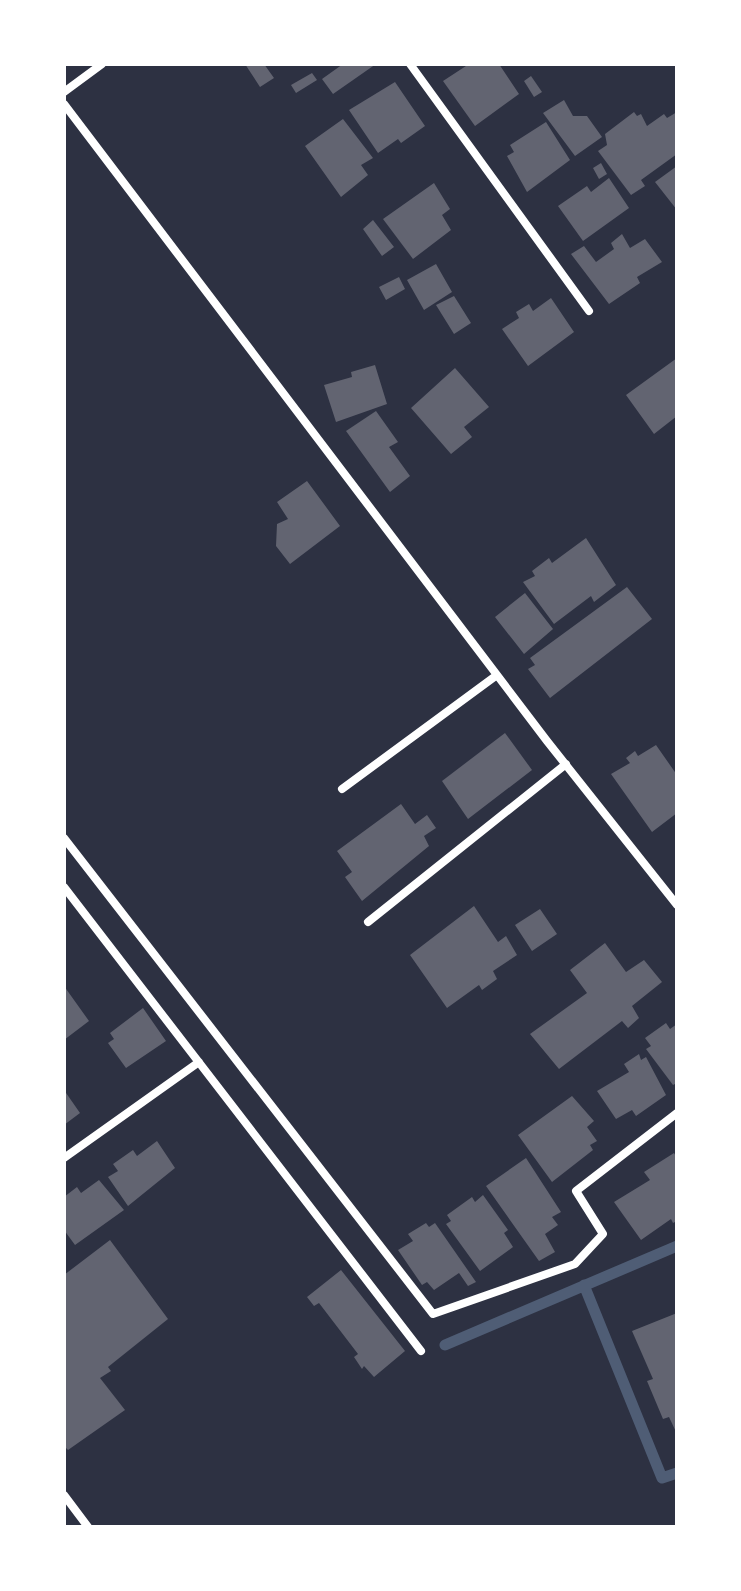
<svg xmlns="http://www.w3.org/2000/svg" width="741" height="1591" font-family="Cabin,sans-serif">
<style>
.lines{fill:none;stroke-linecap:round;stroke-linejoin:round}
.stream{stroke:#4f5d75;stroke-width:11}
.building{fill:#626471}
.minor{stroke:#fff;stroke-width:8}
</style>
<rect width="100%" height="100%" fill="#2d3142"/>
<g class="lines">
<path class="stream" d="M584,1285l78,193 15,-5
M445,1345l232,-99"/>
</g>
<path class="building" d="M245,64h19l10,14 -14,9z
M343,64h33l-43,30 -11,-15z
M469,64h30l20,30 -44,32 -32,-45z
M312,73l5,7 -21,13 -5,-8z
M531,76l11,16 -8,5 -10,-16z
M395,82l30,44 -24,17 -3,-4 -20,14 -29,-43z
M564,100l9,16h14l15,21 -27,19 -32,-43z
M634,112l3,4 4,-2 6,12 17,-12 3,4 10,-6v42l-36,26 4,6 -14,9 -33,-44 9,-6 -2,-11z
M343,119l30,39 -12,7 7,10 -27,22 -36,-51z
M546,122l24,38 -43,32 -20,-36 7,-4 -4,-7z
M601,163l6,11 -8,5 -6,-11z
M677,166v44l-22,-28z
M609,178l20,30 -46,33 -25,-35 29,-20 4,6z
M434,183l16,26 -8,6 9,15 -38,29 -30,-40z
M373,220l21,27 -12,9 -19,-27z
M622,234l8,14 15,-9 17,23 -25,15 3,6 -31,21 -38,-50 13,-8 12,16 18,-13 -3,-6z
M436,264l16,28 -28,18 -17,-30z
M399,277l6,12 -19,11 -7,-13z
M454,296l17,27 -17,11 -18,-29z
M551,298l23,34 -46,34 -26,-37 17,-11 -3,-6 13,-8 4,7z
M677,358v58l-23,18 -28,-39z
M375,365l12,39 -51,18 -12,-37 28,-8 -1,-5z
M455,368l34,39 -25,20 8,10 -21,17 -40,-46z
M376,411l22,31 -9,5 21,29 -20,16 -44,-61z
M307,481l33,45 -50,38 -14,-18 1,-22 11,-5 -11,-17z
M586,538l30,47 -22,17 -3,-6 -37,28 -31,-42 12,-6 -3,-5 17,-13 3,5z
M627,587l25,32 -102,79 -22,-29 7,-4 -5,-7z
M525,593l28,36 -29,25 -29,-37z
M505,733l27,37 -64,49 -26,-38z
M656,745l21,30v38l-25,19 -41,-58 19,-11 -4,-5 9,-7 3,5z
M401,804l14,20 12,-9 9,13 -12,8 5,10 -67,55 -17,-24 7,-5 -15,-21z
M474,906l24,36 8,-6 11,19 -24,16 4,8 -15,11 -3,-5 -32,23 -37,-53z
M540,909l17,25 -25,17 -17,-26z
M605,943l21,29 18,-12 18,22 -30,24 7,12 -11,10 -6,-7 -63,48 -29,-35 57,-41 -17,-23z
M64,986l25,35 -25,19z
M143,1008l23,33 -40,27 -18,-25 6,-4 -4,-6z
M666,1023l4,6 7,-5v59l-4,2 -27,-36 5,-3 -6,-8z
M639,1054l2,6 5,-3 20,38 -30,21 -4,-6 -16,9 -19,-28 32,-19 -5,-8z
M64,1090l16,23 -16,12z
M572,1096l22,25 -7,6 10,14 -7,4 3,5 -41,32 -34,-47z
M157,1141l18,27 -47,38 -20,-29 10,-6 -5,-7 20,-14 4,6z
M674,1153l3,5v63l-4,2 -2,-4 -30,21 -27,-38 36,-22 -6,-8z
M526,1158l35,54 -9,5 6,8 -13,9 10,18 -16,9 -53,-75z
M99,1180l25,30 -49,35 -11,-15v-33l13,-10 4,6z
M483,1195l25,35 -4,3 9,14 -33,24 -34,-47 5,-3 -4,-6 25,-18 3,5z
M426,1223l3,4 6,-4 41,59 -8,4 -9,-13 -25,17 -7,-8 -5,3 -24,-35 15,-9 -5,-7z
M110,1240l58,79 -60,48 3,4 -11,7 25,32 -57,40 -4,-4v-171z
M341,1270l64,81 -31,26 -10,-11 -2,3 -8,-12 4,-3 -39,-51 -5,3 -7,-9z
M677,1313l-2,61 2,60 -8,-17 -6,2 -16,-38 6,-2 -21,-48z"/>
<g class="lines">
<path class="minor" d="M410,64l179,247
M64,92l38,-28
M64,104l483,637 130,164
M342,789l155,-114
M64,838l369,476 142,-50 28,-30 -27,-43 101,-78
M64,887l357,464
M368,922l198,-158
M64,1158l135,-96
M64,1495l24,32"/>
</g>
<rect width="741" height="1591" fill="none" stroke="#ffffff" stroke-width="132"/>
</svg>
